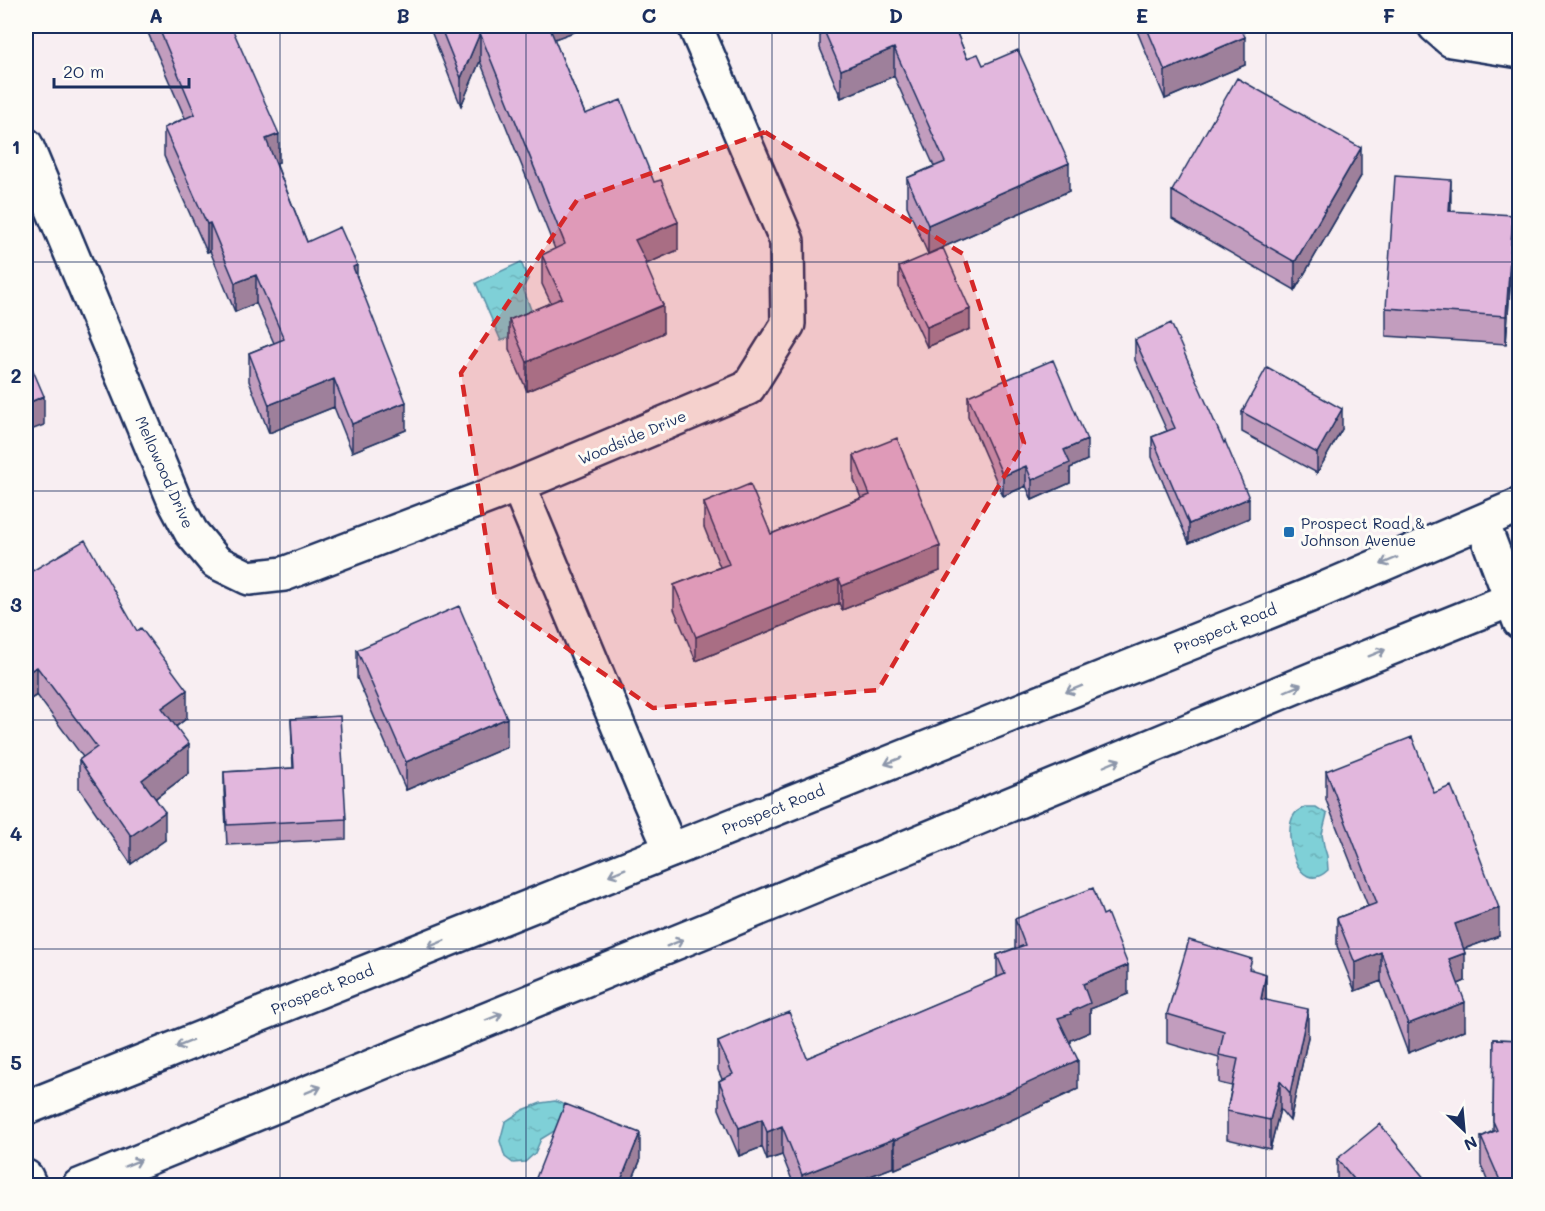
<svg xmlns="http://www.w3.org/2000/svg" width="1545" height="1211" font-family="Mali,sans-serif">
<style>
.water{fill:url(#water-ripples);stroke:#5790a7;stroke-width:1.5}
.lines{fill:none;stroke-linecap:round;stroke-linejoin:round}
.minor-casing{stroke:#1b2f5e;stroke-width:38}
.tertiary-casing{stroke:#1b2f5e;stroke-width:38}
.primary-casing{stroke:#1b2f5e;stroke-width:38}
.minor{stroke:#fdfcf7;stroke-width:33}
.tertiary{stroke:#fdfcf7;stroke-width:33}
.primary{stroke:#fdfcf7;stroke-width:33}
.wall{fill:#c29dbe;stroke:#1b2f5e;stroke-width:1.5}
.shaded-wall{fill:#9e809b;stroke:#1b2f5e;stroke-width:1.5}
.building{fill:#e2b7dd;stroke:#1b2f5e;stroke-width:1.5}
.oneway{stroke:#8c96aa}
.marked{fill:#d62828;fill-opacity:0.2;stroke:#d62828;stroke-width:4.5;stroke-dasharray:12 8;stroke-linejoin:round}
.grid{fill:none;stroke:#1b2f5e;stroke-width:1.5;stroke-opacity:0.55}
.poi-dot{fill:#1f6fb2;stroke:#fdfcf7;stroke-width:2}
.labels{text-anchor:middle;dominant-baseline:central;stroke-width:6;stroke-linejoin:round;paint-order:stroke}
.street-label{font-size:15px;fill:#1b2f5e;stroke:#fdfcf7}
.poi-label{font-size:15px;fill:#1b2f5e;stroke:#fdfcf7;text-anchor:start}
.neatline{fill:none;stroke:#1b2f5e;stroke-width:2}
.grid-label{font-size:20px;text-anchor:middle;font-weight:bold;fill:#1b2f5e}
</style>
<defs>
<pattern id="water-ripples" width="26" height="14" patternUnits="userSpaceOnUse" patternTransform="scale(1.5)"><rect width="26" height="14" fill="#7fd0d7"/><path d="M2 4q2-2 4 0t4 0M15 11q2-2 4 0t4 0" fill="none" stroke="#6db3bb"/></pattern>
</defs>
<rect width="100%" height="100%" fill="#f8eef2"/>
<filter id="ink" filterUnits="userSpaceOnUse"><feTurbulence type="fractalNoise" baseFrequency=".0167" numOctaves="2"/><feDisplacementMap in="SourceGraphic" scale="12" xChannelSelector="R" yChannelSelector="G"/><feConvolveMatrix kernelMatrix="1 2 1 2 8 2 1 2 1" color-interpolation-filters="sRGB"/></filter>
<g filter="url(#ink)">
<path class="water" d="M521,262l7,17 -5,9 14,38 -36,15 -25,-58z
M1305,807h11l11,7 -5,20 2,12 3,10 1,14c-31,29 -46,-38 -34,-55 2,-4 7,-6 11,-8z
M555,1101l10,4 -9,25 -15,9 -6,14 -10,9 -12,1 -8,-6 -5,-16 5,-19 18,-12 18,-7z"/>
<g class="lines">
<g class="minor-casing">
<path id="minor" d="M1435,26l16,14 69,11
M26,145l149,357 16,30 25,30 33,16 35,-4 234,-89 230,-97 40,-64 -1,-83 -92,-215
M518,485l132,317 21,48
M26,1177l4,9"/>
</g>
<g class="tertiary-casing">
<path id="tertiary" d="M1482,522l38,100"/>
</g>
<g class="primary-casing">
<path id="primary" d="M26,1108l1289,-515 205,-88
M79,1186l635,-259 609,-252 197,-79"/>
</g>
<use href="#minor" class="minor"/>
<use href="#tertiary" class="tertiary"/>
<use href="#primary" class="primary"/>
</g>
<path class="wall" d="M145,26h86l48,136 -3,1 31,79 50,35 49,153 -54,22 -18,-45 -65,26 -20,-52v-28l25,-10 -18,-40 -21,9 -25,-61 -3,1 -43,-96v-28l21,-10z
M429,26h150v4l-25,9 31,75 93,136 -32,14 17,69 -136,58 -18,-42v-29l42,-17 -9,-19v-29l13,-6 -75,-188 -19,45z
M820,26h134l13,32 16,7 86,126 -141,63 -21,-48v-28l27,-12 -40,-90 -53,22 -21,-50z
M1135,26h105l5,39 -80,34z
M1361,176l-66,114 -123,-71v-28z
M1451,211l62,32 -7,101 -120,-8v-28z
M899,267l71,62 -43,18 -28,-60z
M1135,340l114,178 -60,25 -37,-86v-20l15,-6 -32,-71z
M968,396l119,64 -17,8v15l-38,17 -6,-14 -23,10 -35,-80z
M1242,412l100,17 -25,44 -75,-41z
M854,455l86,116 -98,39 -3,-7 -143,58 -22,-52v-24l46,-18 -16,-40v-24l67,31 90,-36 -7,-18z
M26,567l3,6 158,145 -11,9 13,46 -33,25 9,42 -34,24 -52,-76v-28l4,-3 -46,-62 -11,7z
M357,650l150,97 -101,43 -49,-112z
M291,719l55,100v20l-119,6 -3,-54v-19l69,-4z
M1326,771l108,22 65,143 -35,13 1,32 -7,3 7,46 -57,23 -27,-72 -26,10 -18,-45v-28l31,-12 -42,-106z
M1015,919l113,75 -38,15v23l-19,8v2l-2,1 9,46 -69,32 -114,48 -1,-2 -47,18h-53l-12,-30 -15,5 -5,-13 -23,9 -20,-47v-28l3,-2 -4,-9v-28l89,16 190,-80v-23l18,-7z
M1252,969l14,31 42,37 -18,84 -10,-12 -10,40 -43,-10v-28l5,-25 -13,-3v-25l-52,-15v-29z
M1494,1039l26,1v145h-31l-8,-20v-28l12,-6z
M1337,1159l93,26h-87l-6,-6z
M640,1161l-10,24h-94v-7z"/>
<path class="shaded-wall" d="M544,26h35v4l-35,13z
M480,33v28l-19,45v-28z
M1245,37v28l-80,34v-28z
M894,48v28l-53,22v-28z
M279,134v28l-13,6v-29z
M1361,148v28l-66,114v-28z
M1069,163v28l-141,63v-29z
M1451,180v28l-2,31v-28z
M1513,215v28l-7,101v-28z
M678,222v28l-32,14v27l-11,-51z
M210,223v28l-3,1v-28z
M357,265v28l-4,-26z
M256,275v28l-21,9v-29z
M663,305v28l-136,58v-29z
M970,309v20l-43,18v-20z
M334,379v28l-65,26v-28z
M44,396v29l-18,7v-28z
M406,402v28l-54,22v-28z
M1342,409v20l-25,44v-20z
M1087,440v20l-17,8v15l-38,17v-20l32,-30z
M1026,466v20l-23,10v-20z
M1249,498v20l-60,25v-19z
M940,546v25l-98,39v-24z
M839,579v24l-143,58v-24z
M37,667v28l-11,7v-29z
M187,690v28l-25,19v-29z
M507,718v29l-101,43v-28z
M189,744v29l-47,35v-28z
M165,812v28l-34,24v-28z
M1499,908v28l-44,16v-28z
M1381,952v29l-26,10v-28z
M1465,953v28l-16,7v-29z
M1128,965v29l-38,15v23l-19,8v2l-13,5v-29l12,-6 13,-28z
M1266,974v29l-5,-4z
M1465,1002v28l-57,23v-29z
M1308,1009v28l-18,84v-28z
M1078,1060v29l-69,32 -114,48v-29z
M1280,1081v28l-10,40v-29z
M762,1119v28l-23,9v-28z
M782,1126v29l-15,5v-28z
M640,1133v28l-10,24h-11z
M894,1139v28l-47,18h-45v-10z
M1517,1178v7h-15z"/>
<path class="building" d="M158,26h73l48,108 -13,5 41,103 33,-15 17,38 -4,2 53,135 -54,22 -18,-45 -65,26 -20,-52 35,-14 -28,-64 -21,8 -25,-60 -3,1 -43,-96 31,-14z
M440,26h109l36,88 36,-14 33,82 7,-2 17,42 -43,18 11,22 -1,1 18,42 -136,57 -18,-42 53,-22 -20,-43 23,-11 -85,-211 -19,45z
M822,26h132l13,32 11,-4 5,11 35,-15 51,113 -141,62 -21,-47 38,-16 -51,-114 -53,22z
M1146,26h94l5,11 -80,34z
M1237,78l124,70 -66,114 -123,-71z
M1395,176l56,4 -2,31 64,4 -7,101 -120,-8z
M943,248l27,61 -43,18 -28,-60z
M1171,323l53,120 1,-2 24,57 -60,26 -37,-87 23,-9 -40,-88z
M26,354l18,42 -18,8z
M1053,360l34,80 -23,10 6,13 -38,17 -6,-14 -23,10 -35,-80z
M1267,367l75,42 -25,44 -75,-41z
M897,438l43,108 -98,40 -3,-7 -143,58 -22,-52 55,-21 -25,-61 46,-19 21,50 99,-39 -16,-40z
M85,540l52,91 4,-3 46,62 -25,18 27,36 -47,36 23,32 -34,24 -52,-76 18,-13 -60,-80 -11,6v-106l3,6z
M459,606l48,112 -101,44 -49,-112z
M340,716l6,103 -119,6 -3,-53 70,-4 -3,-49z
M1412,737l22,56 17,-7 23,56 25,66 -44,16 10,29 -16,6 16,43 -57,22 -27,-72 -26,11 -18,-45 40,-15 -51,-132z
M1093,888l10,27 4,-2 21,52 -45,19 7,19 -20,9 1,2 -13,4 20,42 -69,32 -114,48 -1,-1 -92,36 -20,-49 -15,6 -5,-13 -23,9 -20,-47 14,-7 -15,-32 41,-18 30,-12 18,46 198,-84 -8,-19 28,-10 -10,-26z
M1189,940l63,19 -3,10 17,5 -5,25 47,10 -18,84 -10,-12 -10,39 -43,-9 11,-52 -19,-4 5,-24 -57,-17z
M1494,1039l26,1v143l-3,-5 -15,7 -21,-48 16,-7 -4,-9z
M565,1104l75,29 -21,52h-69l1,-1 -15,-6z
M1380,1124l50,61h-71l-22,-26z"/>
<defs><path id="oneway-shaft" d="M-6 0H5M1.5-3L5.5 0L1.5 3" fill="none" stroke-width="1.6" stroke-linecap="round" stroke-linejoin="round" transform="scale(1.5)"/></defs>
<g class="oneway">
<use href="#oneway-shaft" transform="translate(1389 561) rotate(157)"/>
<use href="#oneway-shaft" transform="translate(1377 653) rotate(-22)"/>
<use href="#oneway-shaft" transform="translate(1293 688) rotate(-23)"/>
<use href="#oneway-shaft" transform="translate(1074 689) rotate(158)"/>
<use href="#oneway-shaft" transform="translate(893 761) rotate(158)"/>
<use href="#oneway-shaft" transform="translate(1112 763) rotate(-23)"/>
<use href="#oneway-shaft" transform="translate(617 872) rotate(158)"/>
<use href="#oneway-shaft" transform="translate(675 943) rotate(-22)"/>
<use href="#oneway-shaft" transform="translate(436 944) rotate(158)"/>
<use href="#oneway-shaft" transform="translate(494 1017) rotate(-22)"/>
<use href="#oneway-shaft" transform="translate(184 1044) rotate(158)"/>
<use href="#oneway-shaft" transform="translate(313 1090) rotate(-22)"/>
<use href="#oneway-shaft" transform="translate(133 1163) rotate(-22)"/>
</g>
</g>
<path class="marked" d="M765,132l198,122 61,189 -146,247 -225,18 -158,-110 -34,-225 116,-173z"/>
<path class="grid" d="M280,26v1160M526,26v1160M772,26v1160M1019,26v1160M1266,26v1160M26,262h1494M26,491h1494M26,720h1494M26,949h1494"/>
<rect class="poi-dot" x="1283" y="526" width="12" height="12" rx="3"/>
<g class="labels">
<g class="street-label">
<text transform="translate(632 437) rotate(-23)">Woodside Drive</text>
<text transform="translate(165 472) rotate(66)">Mellowood Drive</text>
<text transform="translate(1225 628) rotate(-22)">Prospect Road</text>
<text transform="translate(773 809) rotate(-22)">Prospect Road</text>
<text transform="translate(322 989) rotate(-22)">Prospect Road</text>
</g>
<g class="poi-label">
<text x="1301" y="523">Prospect Road &amp;<tspan x="1301" dy="17">Johnson Avenue</tspan></text>
</g>
</g>
<rect width="1545" height="1211" fill="none" stroke="#fdfcf7" stroke-width="66"/>
<g transform="translate(1464 1130) rotate(154)" stroke="#fdfcf7" stroke-width="4.5" paint-order="stroke">
<path d="M0-4.5L10 22L0 15L-10 22Z" fill="#1b2f5e"/>
<text y="-9" font-size="16" font-weight="bold" text-anchor="middle" fill="#1b2f5e">N</text>
</g>
<path d="M54 78v9h135v-9" fill="none" stroke="#1b2f5e" stroke-width="3"/>
<text x="63" y="78" font-size="18" fill="#1b2f5e" stroke="#fdfcf7" stroke-width="4.5" paint-order="stroke">20 m</text>
<rect x="33" y="33" width="1479" height="1145" class="neatline"/>
<g class="grid-label">
<text x="156" y="23">A</text>
<text x="403" y="23">B</text>
<text x="649" y="23">C</text>
<text x="896" y="23">D</text>
<text x="1142" y="23">E</text>
<text x="1389" y="23">F</text>
<text x="16" y="154">1</text>
<text x="16" y="383">2</text>
<text x="16" y="612">3</text>
<text x="16" y="841">4</text>
<text x="16" y="1070">5</text>
</g>
</svg>
